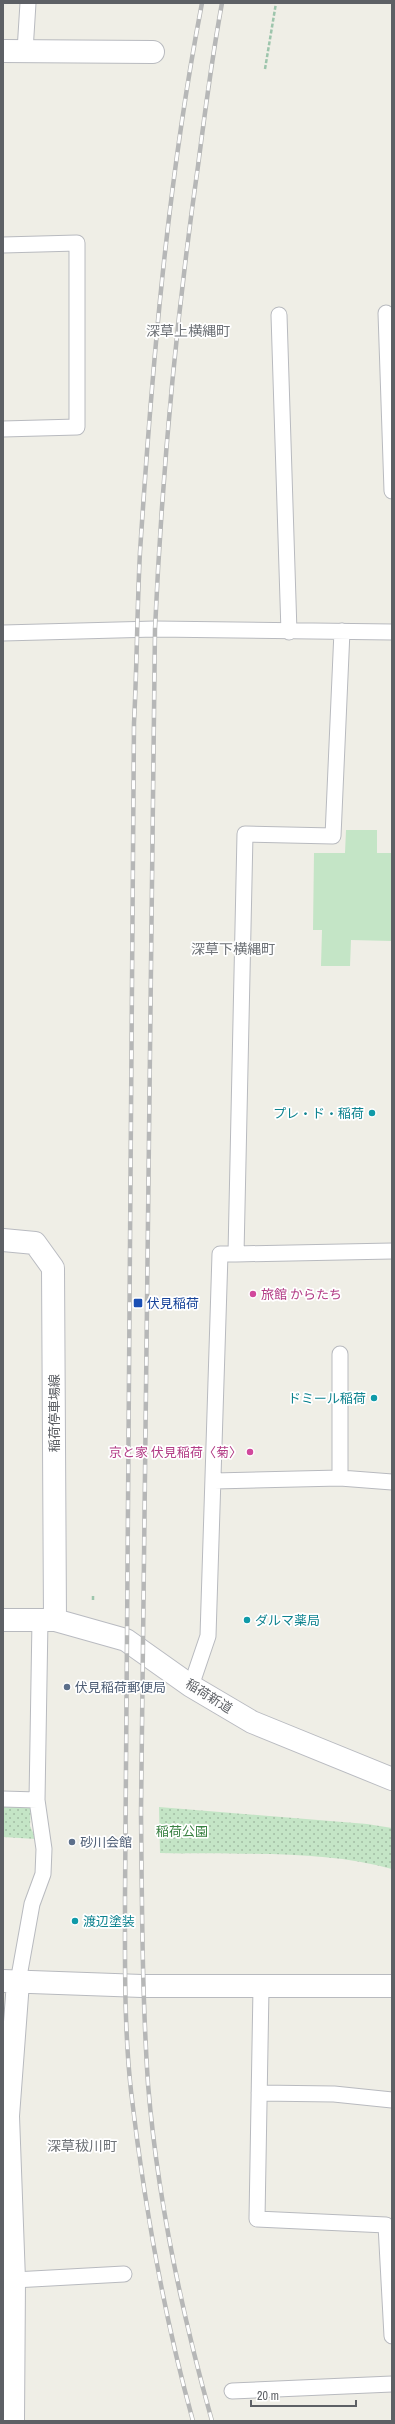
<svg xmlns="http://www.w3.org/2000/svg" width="395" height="2424" font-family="'Archivo Narrow','Noto Sans JP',sans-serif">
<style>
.grass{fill:#c4e5c6}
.park{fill:url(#park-dots)}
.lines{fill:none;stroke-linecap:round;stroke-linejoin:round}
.lane-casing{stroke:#b8babf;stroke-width:17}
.street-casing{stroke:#b8babf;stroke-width:24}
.secondary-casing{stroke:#b9bbc1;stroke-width:24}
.path{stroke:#9dc5ac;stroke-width:2.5;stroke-dasharray:4 2;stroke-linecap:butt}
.lane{stroke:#fff;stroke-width:15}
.street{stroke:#fff;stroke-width:22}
.secondary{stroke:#fff;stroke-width:22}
.rail-casing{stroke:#b6b7b7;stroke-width:4.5}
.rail{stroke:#fff;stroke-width:3;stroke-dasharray:9;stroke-linecap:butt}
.culture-dot{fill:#0f9aa8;stroke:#fff;stroke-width:1.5}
.hotel-dot{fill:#d1479c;stroke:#fff;stroke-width:1.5}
.transit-dot{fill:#1a4fb4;stroke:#fff;stroke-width:1.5}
.service-dot{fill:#5c6f8a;stroke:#fff;stroke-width:1.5}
.labels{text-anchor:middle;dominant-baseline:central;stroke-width:3.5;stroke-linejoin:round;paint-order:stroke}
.culture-label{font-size:13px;fill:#0d838f;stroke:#fff;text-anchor:end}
.hotel-label{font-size:13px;fill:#b23c85;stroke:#fff;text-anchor:start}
.transit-label{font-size:13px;fill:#164399;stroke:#fff;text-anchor:start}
.street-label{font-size:13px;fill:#5d6065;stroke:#fff}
.service-label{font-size:13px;fill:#4e5e75;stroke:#fff;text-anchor:start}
.park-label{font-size:13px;fill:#398142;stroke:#fff}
.neighbourhood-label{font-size:14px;fill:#6e7277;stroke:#fff}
</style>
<defs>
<pattern id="park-dots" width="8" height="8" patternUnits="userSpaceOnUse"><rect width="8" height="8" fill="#c4e5c6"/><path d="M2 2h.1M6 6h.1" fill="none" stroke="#a2bda4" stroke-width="1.8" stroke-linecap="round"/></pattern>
</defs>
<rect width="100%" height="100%" fill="#efeee6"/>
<path class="grass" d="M346,830h31v23h15v88l-41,-1 -1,26h-29l1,-36h-9l1,-77h31z"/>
<path class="park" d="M3,1803l28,1 -1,22 6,13 -33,-2z
M159,1807l208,17 25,4v41c-70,-20 -159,-14 -232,-16z"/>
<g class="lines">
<g class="lane-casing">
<path id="lane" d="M25,51l3,-48
M3,245l74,-2v184l-74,2
M386,313l6,178
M279,315l10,317
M3,633l152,-4 237,3
M236,1254l156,-3
M340,1478v-124
M214,1481l126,-3 52,4
M191,1686l17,-50 12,-382h16l9,-420 88,2 9,-205
M3,1799l34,1 3,-180
M18,1982l14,-78 11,-30 1,-25 -7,-49
M261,1988l-4,231 129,6 6,111
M259,2093l75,1 58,6
M14,2280l110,-6
M232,2391l160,-7"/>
</g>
<g class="street-casing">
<path id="street" d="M3,51l150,1
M3,1620h52
M3,1981l139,5h250
M13,2421l1,-141 -6,-164 10,-134"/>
</g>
<g class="secondary-casing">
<path id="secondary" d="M3,1240l32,3 18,25 2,352 71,20 65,46 61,36 140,57"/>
</g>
<path class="path" d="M265,69l11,-66
M93,1600v-5"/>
<use href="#lane" class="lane"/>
<use href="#street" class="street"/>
<use href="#secondary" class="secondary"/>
<g class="rail-casing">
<path id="rail" d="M193,2421c-30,-108 -49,-219 -62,-330 -7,-64 -6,-130 -6,-194l9,-1174c3,-57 3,-114 6,-171 12,-183 27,-368 62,-549
M212,2421c-30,-107 -55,-226 -64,-337 -6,-90 -6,-181 -7,-272l14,-1183c7,-155 21,-309 43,-463 7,-55 14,-109 24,-163"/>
</g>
<use href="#rail" class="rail"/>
</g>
<g class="culture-dot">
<circle cx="372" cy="1113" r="4"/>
<circle cx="374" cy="1398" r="4"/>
<circle cx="247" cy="1620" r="4"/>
<circle cx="75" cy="1921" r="4"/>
</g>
<g class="hotel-dot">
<circle cx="253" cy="1294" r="4"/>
<circle cx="250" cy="1452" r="4"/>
</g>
<rect class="transit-dot" x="133" y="1298" width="10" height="10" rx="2"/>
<g class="service-dot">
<circle cx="67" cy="1687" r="4"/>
<circle cx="72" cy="1842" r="4"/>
</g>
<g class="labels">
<g class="culture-label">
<text x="364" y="1113">プレ・ド・稲荷</text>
<text x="366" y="1398">ドミール稲荷</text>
<text x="255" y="1620" text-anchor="start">ダルマ薬局</text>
<text x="83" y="1921" text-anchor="start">渡辺塗装</text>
</g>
<g class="hotel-label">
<text x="261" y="1294">旅館 からたち</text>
<text x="242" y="1452" text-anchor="end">京と家 伏見稲荷〈菊〉</text>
</g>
<g class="transit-label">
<text x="147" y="1303">伏見稲荷</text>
</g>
<g class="street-label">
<text transform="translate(54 1413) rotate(-90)">稲荷停車場線</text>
<text transform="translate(209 1696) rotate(32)">稲荷新道</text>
</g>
<g class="service-label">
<text x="75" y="1687">伏見稲荷郵便局</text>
<text x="80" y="1842">砂川会館</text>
</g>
<g class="park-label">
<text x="182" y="1831">稲荷公園</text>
</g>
<g class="neighbourhood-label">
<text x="188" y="331">深草上横縄町</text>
<text x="233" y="949">深草下横縄町</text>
<text x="82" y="2146">深草秡川町</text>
</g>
</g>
<rect width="395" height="2424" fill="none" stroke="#5d6065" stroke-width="8"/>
<path d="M251 2400v6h105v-6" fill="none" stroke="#5d6065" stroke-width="2"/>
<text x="257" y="2400" font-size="12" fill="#5d6065" stroke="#ffffff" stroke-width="3" paint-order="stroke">20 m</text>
</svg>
